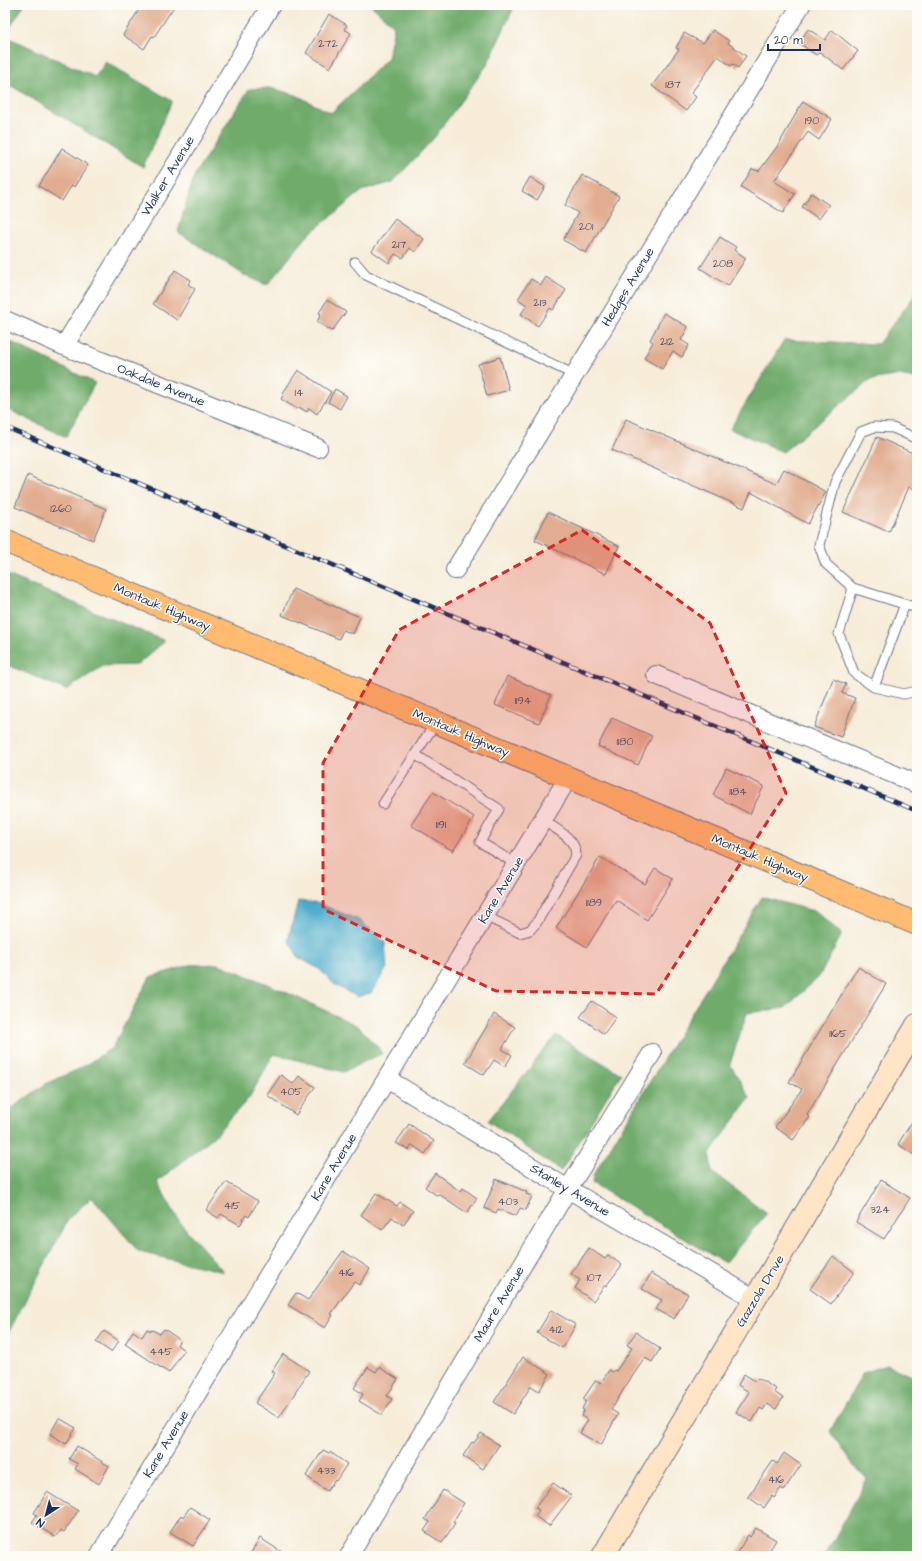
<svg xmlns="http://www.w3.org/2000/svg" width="922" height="1561" font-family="'Architects Daughter',sans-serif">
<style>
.forest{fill:#6fab6c;stroke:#456d65}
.water{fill:#4aaac9;stroke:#326c94}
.building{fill:#e1ac8f}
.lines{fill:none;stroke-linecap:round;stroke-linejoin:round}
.lane-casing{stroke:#687189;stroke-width:11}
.street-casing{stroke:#687189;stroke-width:20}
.secondary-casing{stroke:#687189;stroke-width:24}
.primary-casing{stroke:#687189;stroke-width:24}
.lane{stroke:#fff;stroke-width:9}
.street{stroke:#fff;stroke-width:18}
.secondary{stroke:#ffe4c6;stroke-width:22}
.primary{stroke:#ffbb71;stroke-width:22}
.rail-casing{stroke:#1b2f5e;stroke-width:4.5}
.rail{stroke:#fdfcf7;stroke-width:3;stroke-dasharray:9;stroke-linecap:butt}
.marked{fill:#d62828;fill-opacity:0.2;stroke:#d62828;stroke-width:3;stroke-dasharray:8 5;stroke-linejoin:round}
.labels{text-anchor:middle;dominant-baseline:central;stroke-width:3;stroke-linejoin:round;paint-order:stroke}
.number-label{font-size:11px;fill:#4c4e6a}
.street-label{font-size:13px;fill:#1b2f5e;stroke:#fdfcf7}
</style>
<rect width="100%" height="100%" fill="#fdfcf7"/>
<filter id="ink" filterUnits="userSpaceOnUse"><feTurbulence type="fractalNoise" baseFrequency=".025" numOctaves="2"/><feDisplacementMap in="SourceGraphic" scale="8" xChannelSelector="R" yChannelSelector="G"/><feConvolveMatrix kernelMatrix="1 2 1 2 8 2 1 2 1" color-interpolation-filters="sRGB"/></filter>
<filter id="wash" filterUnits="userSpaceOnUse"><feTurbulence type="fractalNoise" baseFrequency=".012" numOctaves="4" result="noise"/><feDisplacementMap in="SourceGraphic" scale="16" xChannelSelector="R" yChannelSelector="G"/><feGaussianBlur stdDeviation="0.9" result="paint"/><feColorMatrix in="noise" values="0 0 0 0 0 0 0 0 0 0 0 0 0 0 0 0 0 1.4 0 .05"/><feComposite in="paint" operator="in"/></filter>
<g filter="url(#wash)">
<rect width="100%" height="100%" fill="#f6ecd8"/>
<path class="forest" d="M5,5h19l-19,30z
M371,5h144l-28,60 -53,73 -41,44 -31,9 -54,44 -41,50 -23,-10 -66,-43 16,-56 55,-87 21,-1 26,7 35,18 57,-55 6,-32z
M5,36l90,41 11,-15 66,39 -29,66 -138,-85z
M917,282v97l-17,-4 -30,5 -87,72 -53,-23 54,-89 94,4 37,-49z
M5,339l90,44 -29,54 -61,-29z
M5,574l160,67 -28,24 -34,1 -37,24 -61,-26z
M762,897l55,15 25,22 -23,43 -34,31 -38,5 -17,51 20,34 -40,56 2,18 55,41 -42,50 -133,-80 2,-9z
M219,964l60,25 79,37 25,27 -40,19 -69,-18 -25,44 -36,39 -56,45 24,42 43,48 -85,-20 -47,-55 -23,21 -64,121v-226l42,-30 32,-14 33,-21 38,-71 40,-12z
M556,1035l65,39 -60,97 -73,-50z
M886,1365l31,13v178h-91v-2l41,-75 -16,-17 -21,-31 33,-58z"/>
<path class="water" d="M298,901l19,2 42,17 26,22 2,26 -16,25 -14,4 -22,-12 -16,-16 -20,-11 -11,-18z"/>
<g id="blocks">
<path class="building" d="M142,5h33l-21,32 -2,-1 -8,13 -21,-14z
M329,14l18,11 -3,4 7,4 -21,35 -24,-15z
M808,29l17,11 7,-10 26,21 -15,19 -23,-18 -4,3 -17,-12z
M713,30l16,11 -1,2 18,13 -8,12 -5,-4 -2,2 -13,-10 -27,37 5,4 -10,14 -34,-25 27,-37 -3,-1 8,-15 19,10z
M803,101l29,18 -13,21 -11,-8 -34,49 21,13 -12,19 -42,-26 11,-18 7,2 20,-27z
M62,148l26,17 -14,22 -2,-2 -10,16 -23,-15z
M582,175l37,21 -33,57 -23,-13 15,-27 -13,-8z
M530,177l15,10 -8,13 -15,-9z
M811,193l18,12 -10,14 -17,-12z
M395,219l29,20 -9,13 -5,-4 -7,10 -8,-4 -6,9 -17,-12z
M720,237l16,10 -2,3 12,8 -18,28 -28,-18z
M175,270l16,10 -3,4 7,5 -18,31 -24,-16z
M546,277l20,13 -13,20 -3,-2 -12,18 -17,-12 6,-9 -9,-6 13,-20 10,6z
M327,300l19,12 -14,19 -15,-9 4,-8 -2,-1z
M664,313l24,14 -7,13 8,5 -7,12 -9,-6 -11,18 -18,-11 9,-16 -3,-2z
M500,357l9,33 -22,6 -9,-32z
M298,370l33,22 -14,22 -8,-6 -2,4 -8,-5 -2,2 -16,-10 3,-5 -1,-1z
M335,389l12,7 -7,13 -12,-7z
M626,419l150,65 8,-15 42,23 -18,32 -57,-32 -7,16 -132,-58z
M877,437l40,18v35l-8,-3 -20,45 -46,-20z
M28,475l78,34 -13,31 -78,-33z
M548,512l71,34 -13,28 -71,-34z
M293,589l67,28 -7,17 -10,-4 -4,9 -57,-24z
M507,676l44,19 -12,28 -44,-18z
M833,679l13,5 -4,9 13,5 -14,39 -27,-10z
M612,718l40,18 -14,29 -40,-19z
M726,768l38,18 -14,28 -37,-19z
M433,792l41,25 -21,34 -42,-26z
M600,857l45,27 10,-16 18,11 -26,41 -31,-20 -29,47 -31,-19z
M858,967l28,17 -79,131 3,2 -17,23 -18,-13 27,-38 -13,-7z
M592,1001l24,16 -12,17 -24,-17z
M494,1014l21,13 -13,22 10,6 -7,12 -11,-7 -10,15 -19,-12z
M281,1075l12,9 6,-8 16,11 -19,28 -29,-20z
M917,1114v43l-19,-13z
M409,1124l25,17 -9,13 -13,-9 -3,5 -13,-7z
M435,1173l26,19 2,-4 14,10 -10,15 -28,-19 -3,1 -11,-8z
M496,1179l31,13 -1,2 6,2 -6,14 -6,-2 -4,8 -18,-7 -2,4 -12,-5z
M881,1180l29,18 -26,41 -28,-17z
M226,1182l32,19 -9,16 -3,-2 -6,10 -19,-11 -3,4 -12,-8z
M376,1193l21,13 3,-4 13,9 -10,14 -11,-8 -10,13 -21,-15z
M589,1248l16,11 3,-4 14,10 -16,21 -1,-1 -12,16 -18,-13 5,-8 -9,-6z
M343,1251l27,18 -11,16 -5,-3 -23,32 2,1 -8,13 -37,-23 8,-12 12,7z
M833,1256l21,16 -23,32 -21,-15z
M651,1273l37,21 -14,25 -18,-10 6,-9 -20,-11z
M551,1310l25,15 -14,23 -25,-15z
M147,1329l4,2 1,-1 8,4 4,-5 16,11 -3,5 7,5 -15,23 -44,-29 8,-13 9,6z
M104,1331l15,10 -8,11 -15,-10z
M636,1332l24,17 -8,13 -7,-4 -16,23 -18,29 7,4 -17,31 -21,-12 8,-13 -7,-4 3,-6 -2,-1 4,-8 -3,-2 13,-19 5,3 8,-13 4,2 1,-2 2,1 16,-23 -5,-3z
M283,1354l26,17 -30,47 -24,-15 20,-30 -3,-2z
M523,1357l27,17 -11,17 -8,-5 -18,28 -19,-12z
M368,1367l8,5 3,-5 19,12 -11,17 5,3 -10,16 -23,-14 4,-7 -9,-6z
M744,1374l11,7 3,-3 18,11 -2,3 9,6 -7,11 -9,-5 -4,6 -3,-2 -8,14 -16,-10 13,-20 -11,-7z
M59,1418l17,10 -10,16 -16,-10z
M481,1433l18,12 -16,24 -20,-13 9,-14 2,1z
M77,1446l32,20 -10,18 -24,-15 3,-5 -9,-5z
M323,1450l6,3 1,-1 17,12 -11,17 -1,-1 -8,11 -21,-15z
M784,1453l17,12 -17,25 -3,-2 -7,10 -2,-2 -8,12 -16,-11 25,-36 4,3z
M553,1483l19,13 -23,30 -14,-10 4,-6 -4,-2z
M443,1490l21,13 -11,19 2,1 -13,20 -18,-12 6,-9 -5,-3z
M47,1492l31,19 -14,21 -3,-2 -6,7 -23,-15 5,-7 -3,-2z
M190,1507l20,13 -17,26 -23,-14 11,-17 2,2z
M756,1528l20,12 -10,16h-31l13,-21 2,2z
M260,1538l28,18h-39z"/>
</g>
</g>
<g filter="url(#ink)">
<use href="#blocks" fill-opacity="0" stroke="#687189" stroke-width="1"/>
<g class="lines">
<g class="lane-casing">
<path id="lane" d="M355,262l11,13 209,100
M917,439l-24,-11 -19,-1 -13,5 -26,50 -16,63 7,19 27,24 64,20
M853,588l-14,46 15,39 20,14 30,7 13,-3
M874,687l31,-83
M416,755l83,54 -19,33 36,22
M383,804l53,-82
M485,916l35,17 10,-3 7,-8 39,-67c0,-17 -21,-26 -33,-35"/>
</g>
<g class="street-casing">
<path id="street" d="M5,320l59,26 254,102
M64,346l115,-187 92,-154
M455,570l346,-565
M656,675l261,109
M387,1079l181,110 187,110
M99,1556l469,-778
M349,1556l219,-367 84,-136"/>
</g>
<g class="secondary-casing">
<path id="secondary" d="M603,1556l314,-531"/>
</g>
<g class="primary-casing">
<path id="primary" d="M5,541l912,383"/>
</g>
<use href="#lane" class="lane"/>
<use href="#street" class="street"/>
<use href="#secondary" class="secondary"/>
<use href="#primary" class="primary"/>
<g class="rail-casing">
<path id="rail" d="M5,427l912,384"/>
</g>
<use href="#rail" class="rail"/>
</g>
</g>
<path class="marked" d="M582,530l128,93 76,170 -130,201 -160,-3 -173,-82v-146l76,-133z"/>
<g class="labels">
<g class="number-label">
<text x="328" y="43">272</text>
<text x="673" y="84">187</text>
<text x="812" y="120">190</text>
<text x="586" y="226">201</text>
<text x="399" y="244">217</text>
<text x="723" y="263">208</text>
<text x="540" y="302">213</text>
<text x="667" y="341">212</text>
<text x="299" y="392">14</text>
<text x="61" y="508">1260</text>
<text x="523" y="700">1194</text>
<text x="625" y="741">1180</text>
<text x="738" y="791">1184</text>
<text x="441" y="824">1191</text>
<text x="594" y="902">1189</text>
<text x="838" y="1033">1165</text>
<text x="291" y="1091">405</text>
<text x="508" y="1201">403</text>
<text x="232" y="1205">415</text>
<text x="880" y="1209">324</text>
<text x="346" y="1272">416</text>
<text x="594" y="1277">107</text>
<text x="556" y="1329">412</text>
<text x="161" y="1351">445</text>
<text x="326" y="1470">433</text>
<text x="776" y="1479">416</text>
</g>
<g class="street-label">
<text transform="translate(168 176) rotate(-59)">Walker Avenue</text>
<text transform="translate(628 287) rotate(-59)">Hedges Avenue</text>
<text transform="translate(161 385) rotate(22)">Oakdale Avenue</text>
<text transform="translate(162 607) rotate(23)">Montauk Highway</text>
<text transform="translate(461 733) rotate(23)">Montauk Highway</text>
<text transform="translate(760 858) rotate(23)">Montauk Highway</text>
<text transform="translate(501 890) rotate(-59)">Kane Avenue</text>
<text transform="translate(334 1167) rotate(-59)">Kane Avenue</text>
<text transform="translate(570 1190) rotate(31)">Stanley Avenue</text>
<text transform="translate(760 1291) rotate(-59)">Gazzola Drive</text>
<text transform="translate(499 1304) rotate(-59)">Maure Avenue</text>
<text transform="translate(166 1444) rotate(-59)">Kane Avenue</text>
</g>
</g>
<rect width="922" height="1561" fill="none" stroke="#fdfcf7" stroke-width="20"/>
<g transform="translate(46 1515) rotate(216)" stroke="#fdfcf7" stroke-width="3" paint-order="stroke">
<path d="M0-3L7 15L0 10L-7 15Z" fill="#1b2f5e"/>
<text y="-6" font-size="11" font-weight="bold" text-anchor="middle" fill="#1b2f5e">N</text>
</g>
<path d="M768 44v6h52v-6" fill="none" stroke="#1b2f5e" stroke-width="2"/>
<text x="774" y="44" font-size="12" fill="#1b2f5e" stroke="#fdfcf7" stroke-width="3" paint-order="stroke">20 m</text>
</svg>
